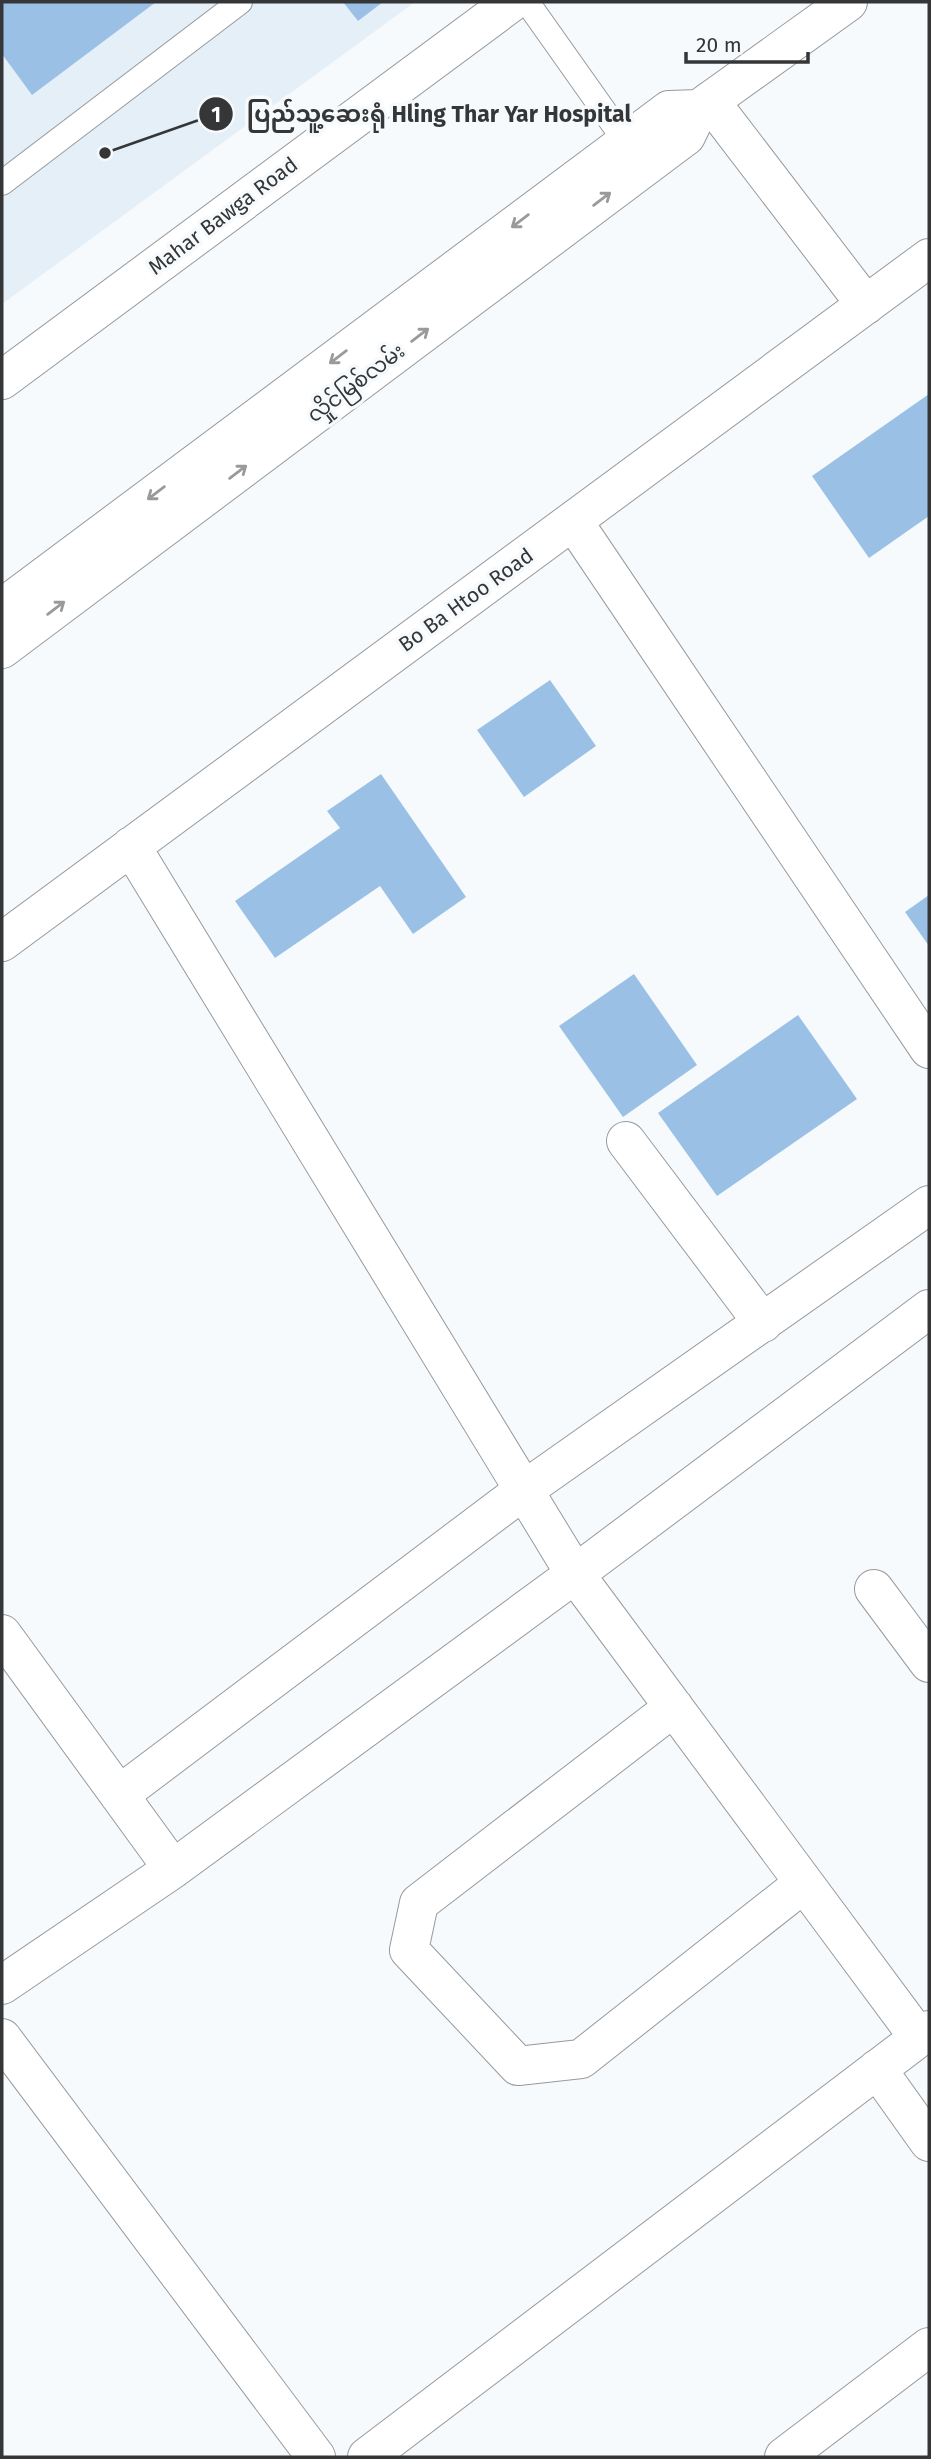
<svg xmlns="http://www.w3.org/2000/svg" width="931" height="2459" font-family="'Fira Sans','Noto Sans Myanmar',sans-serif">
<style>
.built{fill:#e5eff8}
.building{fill:#9ac1e5}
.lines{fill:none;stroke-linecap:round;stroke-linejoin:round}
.lane-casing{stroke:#979a9d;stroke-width:26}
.street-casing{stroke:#979a9d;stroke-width:40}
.primary-casing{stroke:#979a9d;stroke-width:40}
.lane{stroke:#fff;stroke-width:24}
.street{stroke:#fff;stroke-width:38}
.primary{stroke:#fff;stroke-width:38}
.oneway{stroke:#9a9a9b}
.labels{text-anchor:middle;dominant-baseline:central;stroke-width:7;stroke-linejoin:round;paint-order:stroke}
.street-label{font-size:21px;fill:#353637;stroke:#f6fafd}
.leader{fill:none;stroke:#353637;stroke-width:2.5}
.callout-dot{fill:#353637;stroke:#f6fafd;stroke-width:2.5}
.mark-label{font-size:21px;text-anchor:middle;font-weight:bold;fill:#fff}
.callout-label{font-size:23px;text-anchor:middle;font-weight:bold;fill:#353637;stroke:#f6fafd;stroke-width:7;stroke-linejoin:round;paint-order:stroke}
</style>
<rect width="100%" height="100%" fill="#f6fafd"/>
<path class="built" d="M2,2h413l-413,302z"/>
<path class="building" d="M2,2h154l-124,93 -30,-41z
M343,2h40l-25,19z
M929,394v122l-60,42 -57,-82z
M550,680l46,66 -72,51 -47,-67z
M381,774l85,123 -53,37 -33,-48 -105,72 -40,-57 105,-73 -13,-17z
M929,895v51l-24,-34z
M634,974l63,91 -74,52 -64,-91z
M798,1015l59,84 -140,97 -59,-83z"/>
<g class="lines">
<g class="lane-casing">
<path id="lane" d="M527,2l99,140 9,9
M2,183l238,-181"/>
</g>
<g class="street-casing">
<path id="street" d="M710,101l156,204
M2,380l510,-378
M573,521l356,528
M131,846l444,728 344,464
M2,942l927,-684
M626,1141l137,182
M874,1589l55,74
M2,1634l171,235
M674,1707l-255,196 -10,47 109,116 63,-7 223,-176
M119,1795l405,-305 405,-285
M2,1985l171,-116 402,-295 354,-265
M2,2038l314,419
M877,2069l52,73
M367,2457l562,-427
M784,2457l145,-110"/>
</g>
<g class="primary-casing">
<path id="primary" d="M2,608l667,-498 30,-1
M2,649l684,-513 13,-27 149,-107"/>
</g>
<use href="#lane" class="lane"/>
<use href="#street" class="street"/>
<use href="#primary" class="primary"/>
</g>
<defs><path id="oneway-shaft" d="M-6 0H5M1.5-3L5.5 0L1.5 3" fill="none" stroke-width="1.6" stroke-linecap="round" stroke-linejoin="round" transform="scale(1.75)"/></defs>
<g class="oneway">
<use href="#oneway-shaft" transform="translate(602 199) rotate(-37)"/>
<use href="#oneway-shaft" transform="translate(520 221) rotate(143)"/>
<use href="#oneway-shaft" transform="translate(420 335) rotate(-37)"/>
<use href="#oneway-shaft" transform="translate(338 357) rotate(143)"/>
<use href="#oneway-shaft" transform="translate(238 472) rotate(-37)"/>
<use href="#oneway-shaft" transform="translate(156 493) rotate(143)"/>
<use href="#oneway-shaft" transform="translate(56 608) rotate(-37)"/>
</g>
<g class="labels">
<g class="street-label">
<text transform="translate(223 216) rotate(-37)">Mahar Bawga Road</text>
<text transform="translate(356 383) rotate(-37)">လှိုင်မြစ်လမ်း</text>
<text transform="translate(466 600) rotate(-36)">Bo Ba Htoo Road</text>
</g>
</g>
<path class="leader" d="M105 153L216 114"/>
<g class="callout-dot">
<circle cx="105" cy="153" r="7"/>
<circle cx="216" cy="114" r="18"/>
</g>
<g class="mark-label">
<text x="216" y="122">1</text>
</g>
<g class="callout-label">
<text x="439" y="122">ပြည်သူ့ဆေးရုံ Hling Thar Yar Hospital</text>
</g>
<rect width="931" height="2459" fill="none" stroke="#353637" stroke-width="7"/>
<path d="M686 52v10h122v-10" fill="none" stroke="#353637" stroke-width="3.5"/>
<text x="696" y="52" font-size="21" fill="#353637" stroke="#f6fafd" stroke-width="5" paint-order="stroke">20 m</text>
</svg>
